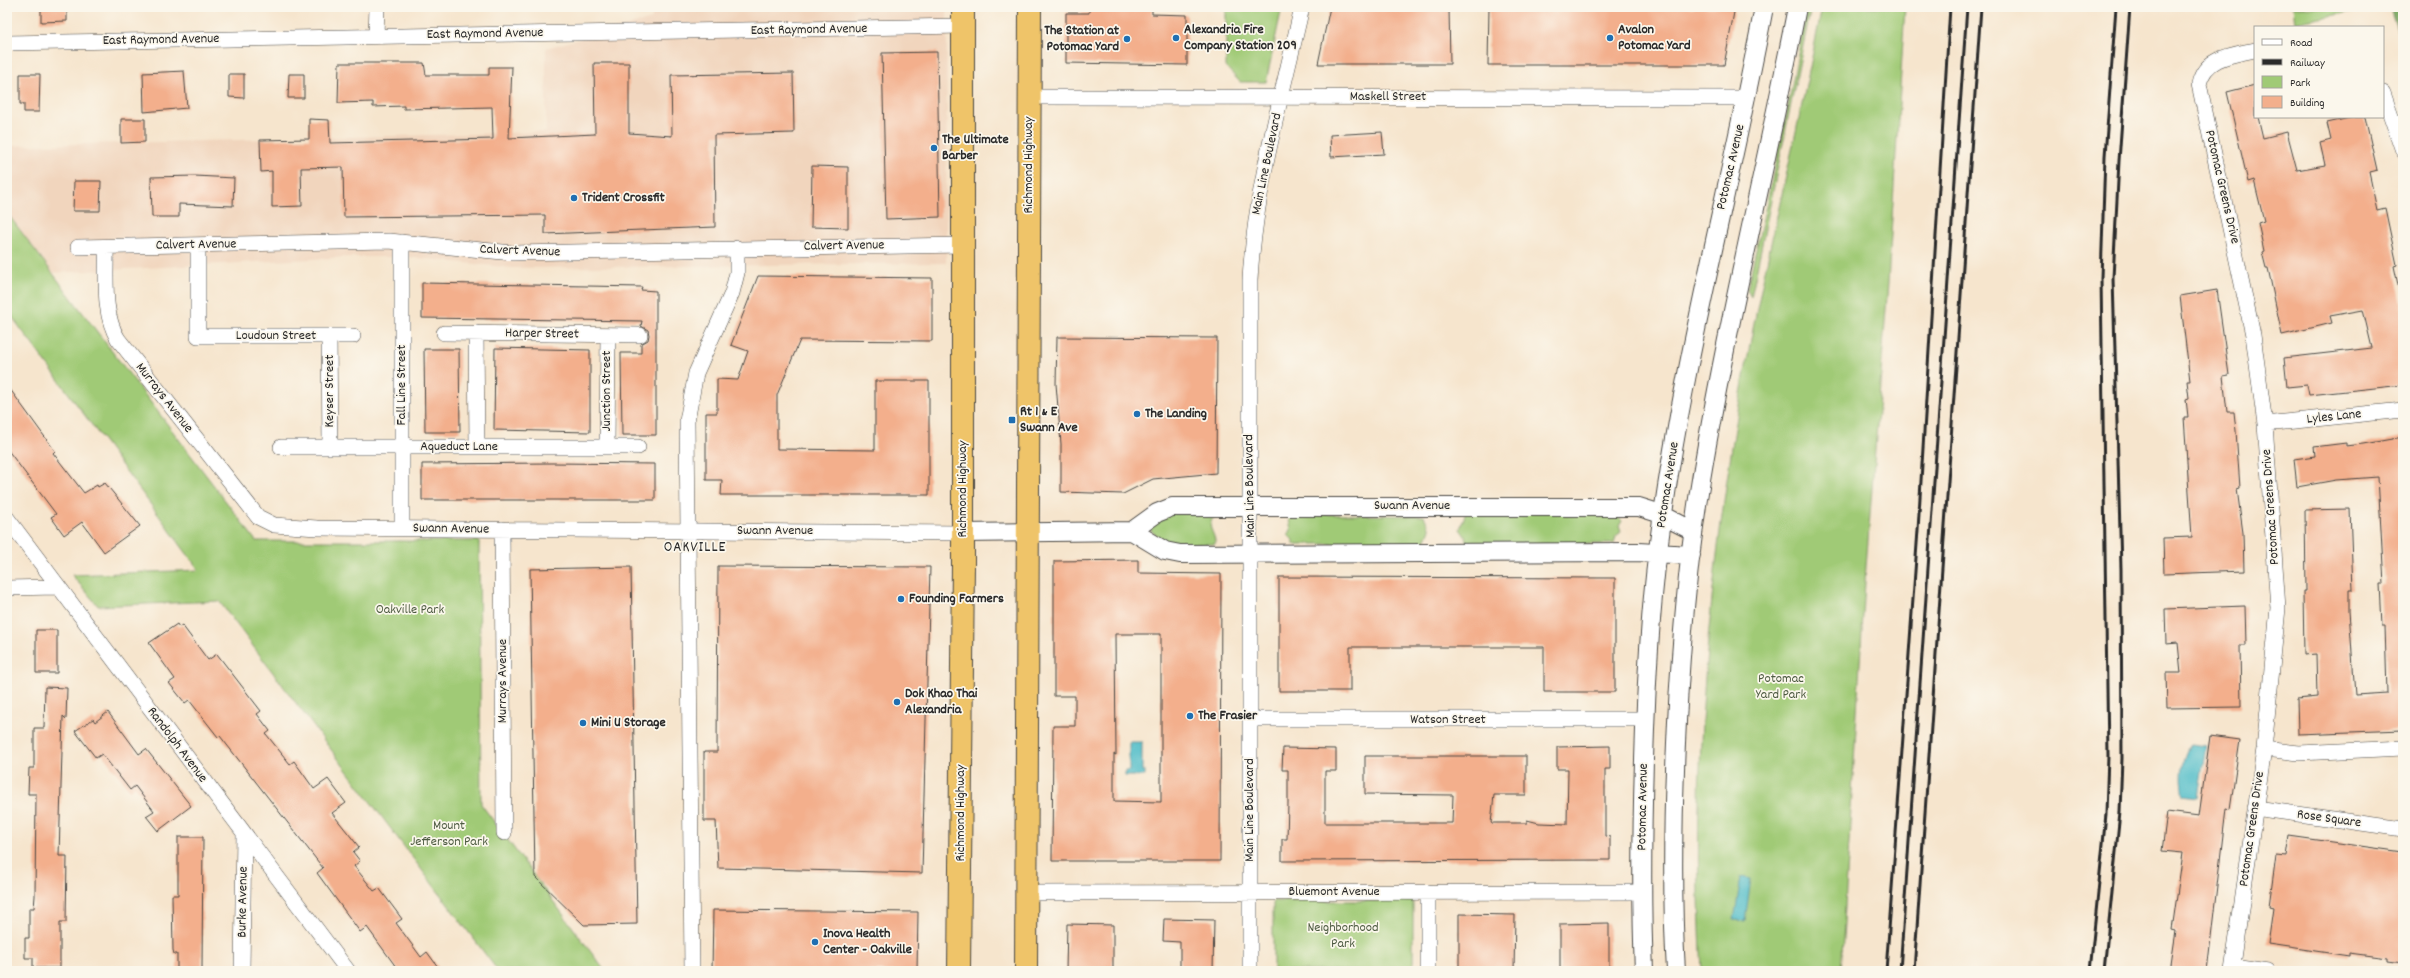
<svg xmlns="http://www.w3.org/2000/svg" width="2410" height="978" font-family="Dekko,sans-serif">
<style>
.built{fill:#f1d5bd}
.green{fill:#a0ca76;stroke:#667a50}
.forest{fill:#80ae67;stroke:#566c49}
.water{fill:#4ebcc8;stroke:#3c747a}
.building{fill:#f3af8c;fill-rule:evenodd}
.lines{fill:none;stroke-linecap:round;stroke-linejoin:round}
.minor-casing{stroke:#494743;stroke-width:16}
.tertiary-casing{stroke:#494743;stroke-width:20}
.trunk-casing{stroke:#494743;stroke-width:24}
.minor{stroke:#fff;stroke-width:15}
.tertiary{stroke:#fff;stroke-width:18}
.trunk{stroke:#efc469;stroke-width:22}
.rail{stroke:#2b2b2b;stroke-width:3}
.poi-dot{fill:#1f6fb2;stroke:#fbf7ec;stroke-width:1.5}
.labels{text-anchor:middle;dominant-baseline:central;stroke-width:3.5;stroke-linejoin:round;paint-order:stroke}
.street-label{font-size:14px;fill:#2b2b2b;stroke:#fbf7ec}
.poi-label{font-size:14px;font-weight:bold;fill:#2b2b2b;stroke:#fbf7ec;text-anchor:start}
.park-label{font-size:14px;fill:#4e5b42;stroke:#fbf7ec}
.neighbourhood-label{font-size:15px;letter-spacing:1px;fill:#2b2b2b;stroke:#fbf7ec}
</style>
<rect width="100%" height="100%" fill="#fbf7ec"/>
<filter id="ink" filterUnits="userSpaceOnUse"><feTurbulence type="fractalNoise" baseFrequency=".025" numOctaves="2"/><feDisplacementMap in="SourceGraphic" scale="8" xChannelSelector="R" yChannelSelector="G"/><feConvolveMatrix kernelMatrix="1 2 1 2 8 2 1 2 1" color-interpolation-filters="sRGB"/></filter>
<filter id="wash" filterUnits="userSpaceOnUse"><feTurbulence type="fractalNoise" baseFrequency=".012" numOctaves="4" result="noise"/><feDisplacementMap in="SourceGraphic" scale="16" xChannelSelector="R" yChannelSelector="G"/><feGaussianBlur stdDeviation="0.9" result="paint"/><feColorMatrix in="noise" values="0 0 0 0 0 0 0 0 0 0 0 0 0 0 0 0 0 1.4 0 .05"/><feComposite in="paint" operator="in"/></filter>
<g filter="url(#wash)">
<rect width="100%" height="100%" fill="#f6e5cd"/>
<path class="built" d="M652,7h295l-1,256 -433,5 -105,-11h-60l-296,16 -45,-60v-67l539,-14v-84l106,-29z"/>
<path class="green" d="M1226,7h56l-16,75h-26l-14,-15z
M1807,7h4l-60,290 -4,-7 39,-174z
M1822,7h83l-17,276 -22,283 -25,405h-139c-12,-200 7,-403 43,-600 22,-122 54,-242 77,-364z
M2293,7h82l-80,16z
M7,213l249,328h223l2,263 124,167h-107l-279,-370 -121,5 -26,-31 127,-5 -192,-260z
M1467,509h150v7l5,5 -3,5 2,6 -5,4 -2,8h-147l-2,-8 -5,-7z
M1167,511l48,5c-11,11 1,16 0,28h-41l-6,-1 -17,-12v-5z
M1294,514l130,2 6,13 -6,15h-131v-4l-5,-5 3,-5 -2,-11z
M1273,901h140v70h-140z"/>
<path class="forest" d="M2390,7h13v43z"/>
<path class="water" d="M1129,742h13v29h3v5h-20v-5h4z
M2190,744l16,2 -8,51 -15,-2c-4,-20 -2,-34 7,-51z
M1741,877l10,2 -6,42 -11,-1z"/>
<g id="blocks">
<path class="building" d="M41,7h26v14l-26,1z
M1089,7h63v7l35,1v50l-121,-2v-50h23z
M1330,7l119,1 1,56h-132z
M1489,7l59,1 187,-1 -11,58h-236z
M937,52l3,165 -54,2 -4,-166z
M339,63h85l2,12h63v-8h23l-3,71 86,-4 -1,-71h35v70l43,3 -1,-61 122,-2 1,60 -80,2 1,92 -170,7v-19l-201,2 -1,-50 -42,1 1,38 -30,1v-36l-11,1 -1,-32 49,-1v-20l20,1 1,23 163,-4 -1,-32 -88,2v-3l-31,1v-5l-35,1z
M184,71l3,37 -43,4 -1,-39z
M20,74h20l-1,38h-15v-8h-4z
M229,74h15v24l-15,-1z
M289,74h15v24h-16z
M2255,85v32h3l5,21 24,-6 10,38 28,-5 -5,-22 11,-3 -4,-17 27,-6h11l12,53 -8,2 8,38 8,-2 12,57 -3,1 9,43v76l-94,10 -2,-10 -20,2 -3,-29 88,-10 -9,-38 -33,6 2,7 -50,12 -14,-67h-2l-4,-16 2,-1 -6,-28 6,-2 -10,-41 -6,2 -21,-90z
M121,119h24v23l-24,1z
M1382,132l2,22 -53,3 -1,-22z
M812,166l36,1v61l-37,-1z
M195,176l39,2 -1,28 -54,-2v13h-27l-1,-40z
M74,181h27l-1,30h-27z
M758,276l174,2v63l-132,-1 -23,55v54l98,1v-69h54v114h-208l1,-15h-16v-67h11v-34l21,1 10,-29 -17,-6z
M422,283l220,4 -1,3 15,1v144h-34l-1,-82h20v-9l7,-4 1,-5 -1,-5 -7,-4 1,-5 -220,-3z
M2217,290l12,85 -6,1 4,36h7l2,19 4,57 -3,1 6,44 1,38 -80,3 -1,-36 29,-1 -8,-120h4l-2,-18 3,-1 -2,-17h3l-10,-85z
M1057,337l160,1 -1,135 -63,6 -30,15 -62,-2v-48l-5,-60z
M495,348l95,2v82l-96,-2z
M424,349h35l1,83h-35z
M7,385l48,66 -2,2 31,40 13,-8 1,2 7,-4 35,43 -36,26 -22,-30 -18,13 -13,-18 5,-3 -49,-65z
M2403,437v293l-105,4 -1,-35 20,-2 -1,-43 -12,1 -1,-64h3l-1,-81 45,-1 3,81h-4v21l6,84 32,-2 -2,-67h-3l-2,-42h4l-6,-107 -42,3 -39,7 -3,-28 21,-3 -1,-9 32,-4v3l18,-2z
M552,463l103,1v36h-233v-36z
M1138,560v13l83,1 -1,287h-168l1,-135h22v-30h-21v-135zM1115,634h46v168l-47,-1v-47l2,1z
M718,566l212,1 -8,306 -204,-5 -2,-47h-12v-69h13z
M631,567l6,357 -53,1 -49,-48 -5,-308z
M1279,577l336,1v114h-71v-45h-194v44h-71z
M2245,606l1,39h-6l1,62 -74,1 -1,-35h15l-3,-30 -12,1 -1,-35z
M177,624l2,3 3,-2 26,35 9,-6 44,57 -4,3 13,17 -4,3 24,30 4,-3 20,28 14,-10 18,24 -14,10 27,34 -6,5 7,9 -6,5 20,25 5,-3 23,31 -6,4 25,34 6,-5 14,19h-42l-32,-44 -7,5 -43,-59 6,-5 -103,-132 -2,1 -29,-37 -4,3 -16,-20 6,-4 -26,-36z
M36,630h21v43h-21z
M45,687l22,1 -1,31 -3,-3 -4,140h8l-1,66h-6v46h-27v-10h-8v-20h4v-30h5l1,-12 1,-102h-8l1,-26h5v-40h10z
M108,712l31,42 7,-5 45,57 -33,25 -12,-15 8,-5 -19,-25 -5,4 -28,-36 -6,4 -21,-27 18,-12 2,3z
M2210,736l30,4 -10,70 -4,-1 -19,162h-37l6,-40 -4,-1 11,-77 -21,-2 5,-39 32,4z
M1610,746v23h-5v67l5,1v23l-328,1v-22h5l1,-35v-34h-6l1,-22 53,1v22h-11v52h127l1,-28 -88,-1v-38h161v39h-32l-3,28h36v-3l12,3 28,1 1,-55h-11v-22z
M2289,836l114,16v111l-16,-2v-3l-38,-5v3l-81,-12 5,-36 -4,-1 7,-52 10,1z
M178,837h25l-1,132h-25v-15h-3l-1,-4 -1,-55h6z
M713,910l205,2 -1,59h-205z
M1459,914l56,1 -1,56h-55z
M1164,919l50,1 -1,51h-33v-29l-17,-1z
M1609,923v48h-49v-47z
M1067,924l46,1v46h-47z"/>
</g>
</g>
<g filter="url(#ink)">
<use href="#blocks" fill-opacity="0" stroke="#494743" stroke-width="1"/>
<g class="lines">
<g class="minor-casing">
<path id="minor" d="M376,35l1,-28
M7,43l956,-17
M2383,93l20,58
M1030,97l717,1
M402,242v286
M198,245v91h155
M78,247l311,-6 124,12 449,-8
M106,247c1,30 -4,66 12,92l140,178 16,8 43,3 646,5
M444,333l196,2
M476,333l1,114
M329,336l1,111
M2265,424l138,-14
M281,447h357
M607,447l1,-112
M7,518l341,453
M502,529l2,304
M7,588l50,-1
M1250,719h395
M2264,749l35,4 104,-5
M2255,808l148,21
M1027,893l615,-1
M2233,966l35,5
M242,971l2,-138
M692,971l-5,-550 9,-48 36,-80 5,-20v-25
M1250,971v-691c5,-93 32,-183 52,-273
M1428,971v-79
M2232,971l32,-222 14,-141 -13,-184 -12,-89 -54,-251c6,-27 33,-29 56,-34"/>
</g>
<g class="tertiary-casing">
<path id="tertiary" d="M1132,531l25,-18 15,-6h467l19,6 35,18
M963,533l169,-2 33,20 15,3 458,-2 53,3
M1644,971c-3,-70 -2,-140 0,-211 2,-70 5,-140 14,-210 23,-183 72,-362 106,-543
M1676,971c-5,-83 -3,-167 1,-250 4,-76 10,-153 22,-229 26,-163 67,-323 98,-485"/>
</g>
<g class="trunk-casing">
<path id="trunk" d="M959,971l4,-408v-556
M1026,971l4,-964"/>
</g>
<use href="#minor" class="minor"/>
<use href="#tertiary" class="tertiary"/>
<use href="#trunk" class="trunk"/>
<path class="rail" d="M1886,971l32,-441 32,-523
M1900,971l67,-964
M1914,971l67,-964
M2090,971l16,-157 2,-58 -7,-478 4,-122 11,-149
M2104,971l16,-159 2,-54 -1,-189 -8,-291 6,-117 11,-154"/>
</g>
</g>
<g class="poi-dot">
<circle cx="1176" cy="38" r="4"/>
<circle cx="1610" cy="38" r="4"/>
<circle cx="1127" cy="39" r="4"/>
<circle cx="934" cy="148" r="4"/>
<circle cx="574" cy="198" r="4"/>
<circle cx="1137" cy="414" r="4"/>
<rect x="1008" y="416" width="8" height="8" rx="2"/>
<circle cx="901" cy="599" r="4"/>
<circle cx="897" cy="702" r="4"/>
<circle cx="1190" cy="716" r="4"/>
<circle cx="583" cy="723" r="4"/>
<circle cx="815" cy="942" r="4"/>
</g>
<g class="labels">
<g class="street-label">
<text transform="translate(809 30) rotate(-1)">East Raymond Avenue</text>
<text transform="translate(485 34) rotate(-1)">East Raymond Avenue</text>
<text transform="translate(161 40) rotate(-1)">East Raymond Avenue</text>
<text x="1388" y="97">Maskell Street</text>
<text transform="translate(1267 164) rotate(-78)">Main Line Boulevard</text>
<text transform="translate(1029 165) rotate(-90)">Richmond Highway</text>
<text transform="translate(1731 167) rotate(-77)">Potomac Avenue</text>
<text transform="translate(2222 187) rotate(77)">Potomac Greens Drive</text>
<text transform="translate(196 245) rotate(-1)">Calvert Avenue</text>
<text transform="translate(844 246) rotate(-1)">Calvert Avenue</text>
<text transform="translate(520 251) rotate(2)">Calvert Avenue</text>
<text transform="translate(542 334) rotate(1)">Harper Street</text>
<text x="276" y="336">Loudoun Street</text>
<text transform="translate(402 385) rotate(-90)">Fall Line Street</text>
<text transform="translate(330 391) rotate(-90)">Keyser Street</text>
<text transform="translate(607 391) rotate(-90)">Junction Street</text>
<text transform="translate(164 398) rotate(52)">Murrays Avenue</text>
<text transform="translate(2334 417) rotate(-6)">Lyles Lane</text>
<text x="459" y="447">Aqueduct Lane</text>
<text transform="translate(1668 485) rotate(-81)">Potomac Avenue</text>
<text transform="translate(1250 486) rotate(-91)">Main Line Boulevard</text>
<text transform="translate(963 489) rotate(-90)">Richmond Highway</text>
<text x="1412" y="506">Swann Avenue</text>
<text transform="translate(2271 507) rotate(-94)">Potomac Greens Drive</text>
<text transform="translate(451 529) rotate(1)">Swann Avenue</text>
<text x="775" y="531">Swann Avenue</text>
<text transform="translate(503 681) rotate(-90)">Murrays Avenue</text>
<text x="1448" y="720">Watson Street</text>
<text transform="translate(177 745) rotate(53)">Randolph Avenue</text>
<text transform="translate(1643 807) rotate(-89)">Potomac Avenue</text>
<text transform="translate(1250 810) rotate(-90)">Main Line Boulevard</text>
<text transform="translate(961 813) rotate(-90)">Richmond Highway</text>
<text transform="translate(2329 819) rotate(8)">Rose Square</text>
<text transform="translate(2252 829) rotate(-82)">Potomac Greens Drive</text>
<text x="1334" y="892">Bluemont Avenue</text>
<text transform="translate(243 902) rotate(-89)">Burke Avenue</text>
</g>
<g class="poi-label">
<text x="1184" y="30">Alexandria Fire<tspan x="1184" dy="16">Company Station 209</tspan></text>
<text x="1618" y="30">Avalon<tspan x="1618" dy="16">Potomac Yard</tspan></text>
<text x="1119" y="31" text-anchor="end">The Station at<tspan x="1119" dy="16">Potomac Yard</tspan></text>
<text x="942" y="140">The Ultimate<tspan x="942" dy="16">Barber</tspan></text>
<text x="582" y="198">Trident Crossfit</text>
<text x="1020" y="412">Rt 1 &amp; E<tspan x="1020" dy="16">Swann Ave</tspan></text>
<text x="1145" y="414">The Landing</text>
<text x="909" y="599">Founding Farmers</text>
<text x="905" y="694">Dok Khao Thai<tspan x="905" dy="16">Alexandria</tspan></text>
<text x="1198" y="716">The Frasier</text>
<text x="591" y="723">Mini U Storage</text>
<text x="823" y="934">Inova Health<tspan x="823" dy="16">Center - Oakville</tspan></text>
</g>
<g class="park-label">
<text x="410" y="610">Oakville Park</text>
<text x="1781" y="679">Potomac<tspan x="1781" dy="16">Yard Park</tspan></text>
<text x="449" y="826">Mount<tspan x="449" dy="16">Jefferson Park</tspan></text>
<text x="1343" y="928">Neighborhood<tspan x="1343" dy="16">Park</tspan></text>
</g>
<g class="neighbourhood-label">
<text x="695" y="548">OAKVILLE</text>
</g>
</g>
<rect width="2410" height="978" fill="none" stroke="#fbf7ec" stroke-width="24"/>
<rect x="2254" y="26" width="130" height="92" fill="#fbf7ec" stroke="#a8a59f"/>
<rect x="2262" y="39" width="20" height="6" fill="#ffffff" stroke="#a8a59f"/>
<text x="2290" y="46" font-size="12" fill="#2b2b2b">Road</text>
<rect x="2262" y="59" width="20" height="6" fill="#2b2b2b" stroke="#a8a59f"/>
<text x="2290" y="66" font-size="12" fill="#2b2b2b">Railway</text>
<rect x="2262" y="76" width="20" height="12" fill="#a0ca76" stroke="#a8a59f"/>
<text x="2290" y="86" font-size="12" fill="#2b2b2b">Park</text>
<rect x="2262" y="96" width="20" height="12" fill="#f3af8c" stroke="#a8a59f"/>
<text x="2290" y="106" font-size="12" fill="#2b2b2b">Building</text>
</svg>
